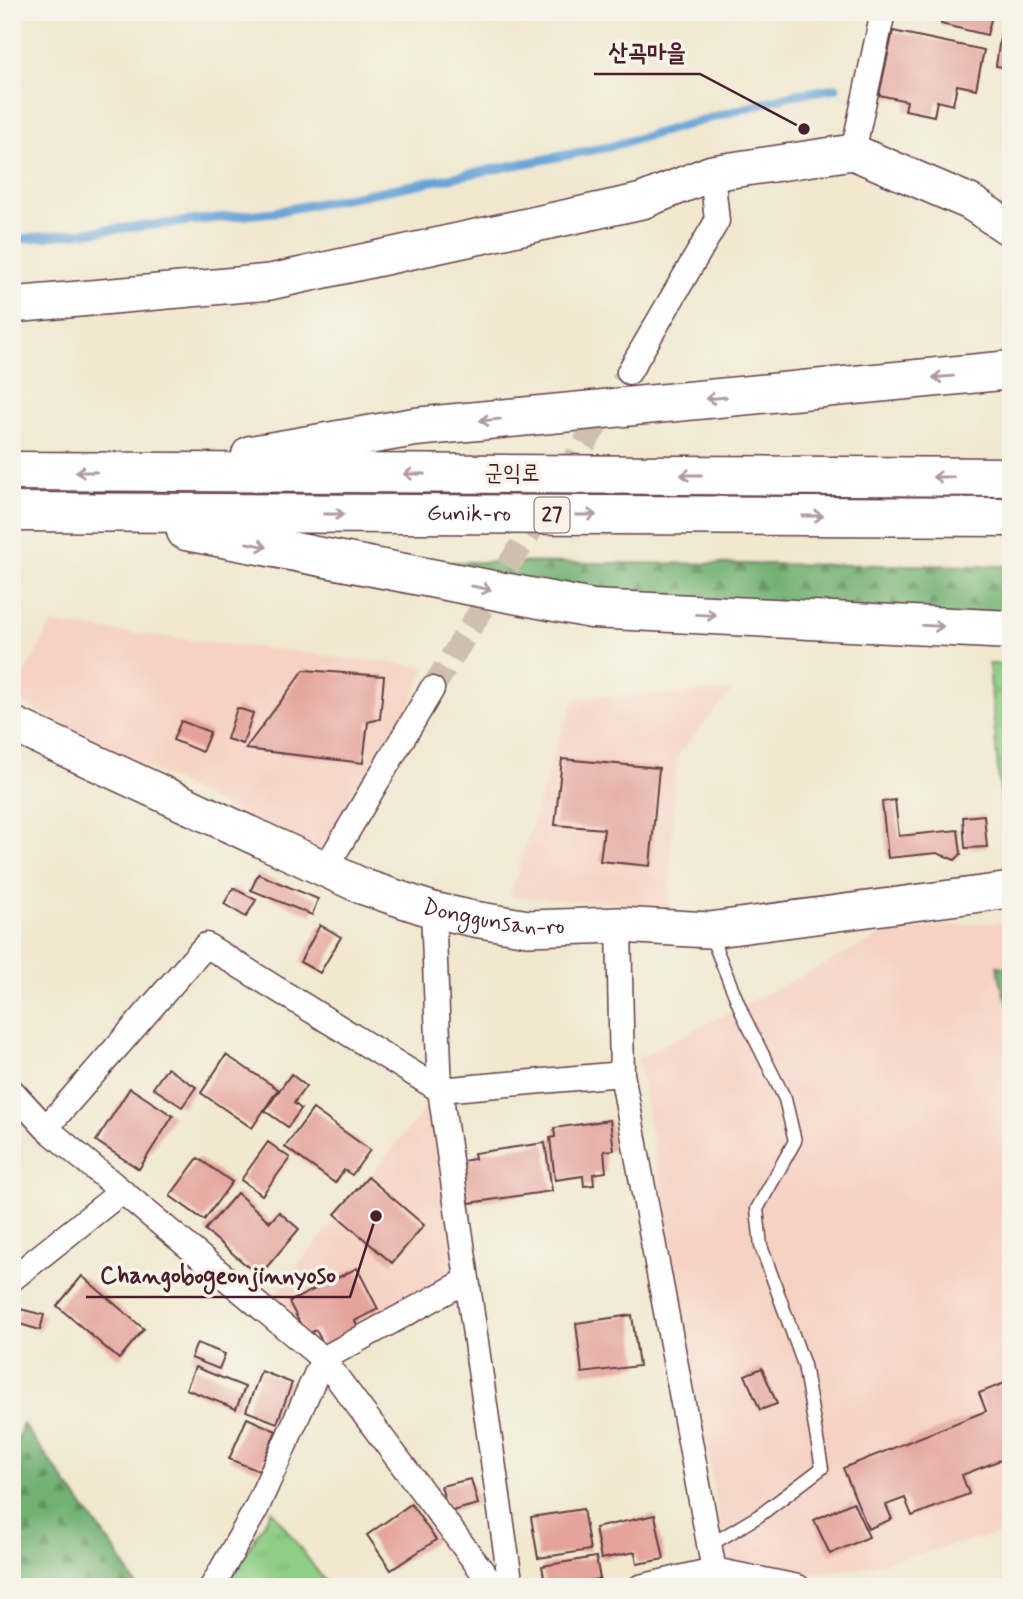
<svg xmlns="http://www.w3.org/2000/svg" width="1023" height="1599" font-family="Mynerve,'Poor Story',sans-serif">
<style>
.built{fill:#f5d2c3}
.forest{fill:url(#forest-firs);stroke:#5e684e;stroke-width:2}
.park{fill:url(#park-tufts);stroke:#6c7658;stroke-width:2}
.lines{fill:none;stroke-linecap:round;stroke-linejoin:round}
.stream{stroke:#66a3d7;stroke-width:9}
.building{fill:#e4a49c}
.street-tunnel{stroke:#cfc0ae;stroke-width:24;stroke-dasharray:24 12;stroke-linecap:butt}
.lane-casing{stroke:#633d44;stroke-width:15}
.street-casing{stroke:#633d44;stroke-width:27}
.secondary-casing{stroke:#633d44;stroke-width:38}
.highway-casing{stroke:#633d44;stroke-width:41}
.lane{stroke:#fff;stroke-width:12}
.street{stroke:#fff;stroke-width:24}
.secondary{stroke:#fff;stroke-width:35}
.highway{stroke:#fff;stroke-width:38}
.oneway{stroke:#ae9aa0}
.labels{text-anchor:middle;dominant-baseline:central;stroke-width:7;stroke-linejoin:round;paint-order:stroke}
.shield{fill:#f7f3e8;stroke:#7e5f64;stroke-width:2}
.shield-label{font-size:21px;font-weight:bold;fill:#4a1f2b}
.street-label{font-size:23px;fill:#4a1f2b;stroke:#f7f3e8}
.leader{fill:none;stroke:#4a1f2b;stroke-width:2.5}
.callout-dot{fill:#4a1f2b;stroke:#f7f3e8;stroke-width:2.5}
.callout-label{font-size:24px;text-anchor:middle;font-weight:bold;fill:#4a1f2b;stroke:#f7f3e8;stroke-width:7;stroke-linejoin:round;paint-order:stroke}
</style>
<defs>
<pattern id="forest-firs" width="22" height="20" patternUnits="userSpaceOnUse" patternTransform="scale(1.75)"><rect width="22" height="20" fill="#72b172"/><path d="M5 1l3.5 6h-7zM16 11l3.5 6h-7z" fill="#608f5e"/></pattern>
<pattern id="park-tufts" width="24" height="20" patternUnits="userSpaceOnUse" patternTransform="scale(1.75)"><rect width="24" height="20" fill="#8ece85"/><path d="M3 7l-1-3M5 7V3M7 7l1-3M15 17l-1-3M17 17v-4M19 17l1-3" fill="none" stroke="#7cb073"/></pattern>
</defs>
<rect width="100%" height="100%" fill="#f7f3e8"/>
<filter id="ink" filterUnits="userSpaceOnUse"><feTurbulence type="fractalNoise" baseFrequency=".0143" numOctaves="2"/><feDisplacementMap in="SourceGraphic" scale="14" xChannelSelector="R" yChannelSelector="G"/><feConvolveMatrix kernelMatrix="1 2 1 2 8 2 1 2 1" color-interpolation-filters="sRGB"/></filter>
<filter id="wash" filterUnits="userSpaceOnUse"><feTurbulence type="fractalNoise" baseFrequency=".00686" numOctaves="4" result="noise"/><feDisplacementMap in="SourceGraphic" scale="28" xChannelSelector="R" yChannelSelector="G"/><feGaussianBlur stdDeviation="1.57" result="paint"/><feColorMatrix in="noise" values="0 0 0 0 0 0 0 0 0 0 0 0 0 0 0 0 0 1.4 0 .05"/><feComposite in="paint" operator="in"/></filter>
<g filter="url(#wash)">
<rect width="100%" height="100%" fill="#f0e8cf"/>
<path class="built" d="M51,624l375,43 -84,200 -330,-169z
M732,691l-56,66 -7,150 -159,-11 47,-152 18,-46z
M1011,921v610l-146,36 -61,8 -78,-14 -88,-503 253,-127z
M430,1102l26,170 -134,81 -50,-55z"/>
<path class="forest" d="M330,561l681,5v59l-146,-5z
M997,966l14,2v39l-7,-11z
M23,1424l95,130 19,33h-125v-132z"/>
<path class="park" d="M989,664h22v211h-4z
M272,1510l57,77h-104z"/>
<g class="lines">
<path class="stream" d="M12,240l262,-28 334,-65 184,-52 44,-7"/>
</g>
<g id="blocks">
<path class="building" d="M944,12h49l-6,23 -46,-11z
M1002,24l9,2v42l-15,-2z
M893,31l91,19 -8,39 -19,-4 -4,20 -16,-4 -3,15 -29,-6 2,-9 -28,-6z
M304,670l80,6 -4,43 -12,3 -5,41 -118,-14z
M237,708l16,5 -10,31 -16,-5z
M181,721l29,11 -8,20 -29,-12z
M562,759l97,9 -9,98 -50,-5 4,-32 -49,-4z
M895,800l4,36 59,-6 3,24 -6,6 -18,-7 -49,5 -6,-56z
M984,815l3,32 -22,1 -2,-31z
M258,874l60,25 -6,16 -61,-25z
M233,888l23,12 -10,17 -22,-13z
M320,925l21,12 -21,36 -20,-11z
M226,1055l52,34 -26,39 -51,-35z
M167,1068l29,19 -14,20 -29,-19z
M291,1074l15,12 -12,17 7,6 -13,18 -23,-16z
M130,1088l43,28 -34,53 -43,-28z
M313,1109l57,41 -18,25 -8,-5 -9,13 -50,-36z
M610,1120l4,30 -10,1 2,21 -13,2 1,11 -10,1 -1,-10 -28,4 -5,-42 5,-1 -1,-9z
M268,1142l22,16 -28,37 -21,-15z
M545,1143l7,48 -83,12 -7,-42 13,-2 -1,-6z
M198,1158l34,24 -28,38 -34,-24z
M368,1177l56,48 -32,38 -57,-49z
M237,1193l33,29 9,-10 20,17 -40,47 -54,-46z
M357,1268l21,41 -23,12 4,9 -34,17 -9,-17 -10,5 -17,-33z
M82,1276l62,53 -25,30 -62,-53z
M20,1309l24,6 -4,15 -24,-7z
M632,1315l7,51 -57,7 -6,-50z
M197,1343l28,11 -6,15 -28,-11z
M195,1367l50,20 -9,22 -50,-20z
M762,1368l15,36 -17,6 -15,-35z
M261,1371l31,12 -15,40 -31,-12z
M1010,1381l1,75 -49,19 7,19 -57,22 -7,-18 -19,7 6,14 -24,10 -25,-61 143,-57 -7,-18z
M247,1418l29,13 -17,40 -30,-12z
M471,1479l7,25 -30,8 -7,-26z
M853,1502l16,35 -39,17 -16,-34z
M411,1504l25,36 -45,30 -24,-35z
M583,1509l7,41 -52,8 -7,-41z
M655,1515l9,44 -27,5 -2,-12 -34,7 -6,-31z
M596,1557l4,22 -54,8 -4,-21z"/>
</g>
</g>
<g filter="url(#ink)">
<use href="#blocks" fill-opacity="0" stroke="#633d44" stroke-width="2"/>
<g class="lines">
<path class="street-tunnel" d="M432,689l197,-317"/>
<g class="lane-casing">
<path id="lane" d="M710,1545l50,-30 62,-47 -18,-103 -43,-119 -4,-37 38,-68 -10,-42 -42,-84 -33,-81"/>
</g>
<g class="street-casing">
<path id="street" d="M853,152l30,-140
M629,372l88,-151 -5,-48
M325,869l107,-180
M433,910l7,180 71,497
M619,925l3,149 95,513
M12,1091l34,37 277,231 171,228
M46,1128l160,-183 234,145 182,-16
M12,1279l109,-87
M212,1587l44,-78 67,-150 143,-78
M640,1587l74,-17 84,17"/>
</g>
<g class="secondary-casing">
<g id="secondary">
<path d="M12,305l258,-23 372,-81 70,-28 141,-21 117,50 41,27"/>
<path id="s1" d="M12,724l352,163 69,23 41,9 54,9 91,-3 90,5 302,-40"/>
</g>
</g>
<g class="highway-casing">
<g id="highway">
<path d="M251,455l164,-28 596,-57"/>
<path d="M12,471l999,6"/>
<path id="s2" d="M12,512l999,5"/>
<path d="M186,531l406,78 419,21"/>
</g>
</g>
<use href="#lane" class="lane"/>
<use href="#street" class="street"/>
<use href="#secondary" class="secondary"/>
<use href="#highway" class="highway"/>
</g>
<defs><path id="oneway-shaft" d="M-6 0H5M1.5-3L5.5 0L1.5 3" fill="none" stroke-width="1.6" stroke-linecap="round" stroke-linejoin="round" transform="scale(1.75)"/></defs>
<g class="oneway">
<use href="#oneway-shaft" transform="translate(943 377) rotate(175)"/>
<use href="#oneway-shaft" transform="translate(716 398) rotate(175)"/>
<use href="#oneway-shaft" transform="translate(490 420) rotate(175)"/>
<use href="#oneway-shaft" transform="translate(86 472) rotate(-180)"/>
<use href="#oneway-shaft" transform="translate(414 474) rotate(-180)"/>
<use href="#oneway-shaft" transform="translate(691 475) rotate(-180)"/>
<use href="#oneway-shaft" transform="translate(943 477) rotate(-180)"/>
<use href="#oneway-shaft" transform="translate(334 514)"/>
<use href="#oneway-shaft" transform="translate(586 515)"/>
<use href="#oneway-shaft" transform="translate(813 516)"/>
<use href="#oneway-shaft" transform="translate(257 545) rotate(11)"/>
<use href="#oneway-shaft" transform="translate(481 588) rotate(11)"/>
<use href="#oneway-shaft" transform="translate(706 615) rotate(3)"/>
<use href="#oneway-shaft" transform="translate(933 626) rotate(3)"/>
</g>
</g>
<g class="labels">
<rect class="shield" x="534.5" y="497.5" width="35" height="35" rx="5"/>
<g class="shield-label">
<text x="552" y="515">27</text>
</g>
<g class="street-label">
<text x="512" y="474">군익로</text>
<text stroke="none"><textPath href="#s2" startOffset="457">Gunik-ro</textPath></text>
<text stroke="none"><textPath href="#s1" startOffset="522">Donggunsan-ro</textPath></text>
</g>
</g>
<path class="leader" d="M804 129L700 74H594M376 1216L350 1297H86"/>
<g class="callout-dot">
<circle cx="804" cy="129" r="7"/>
<circle cx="376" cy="1216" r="7"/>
</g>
<g class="callout-label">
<text x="647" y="60">산곡마을</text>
<text x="218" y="1283">Changobogeonjinnyoso</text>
</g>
<rect width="1023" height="1599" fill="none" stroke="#f7f3e8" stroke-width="42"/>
</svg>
